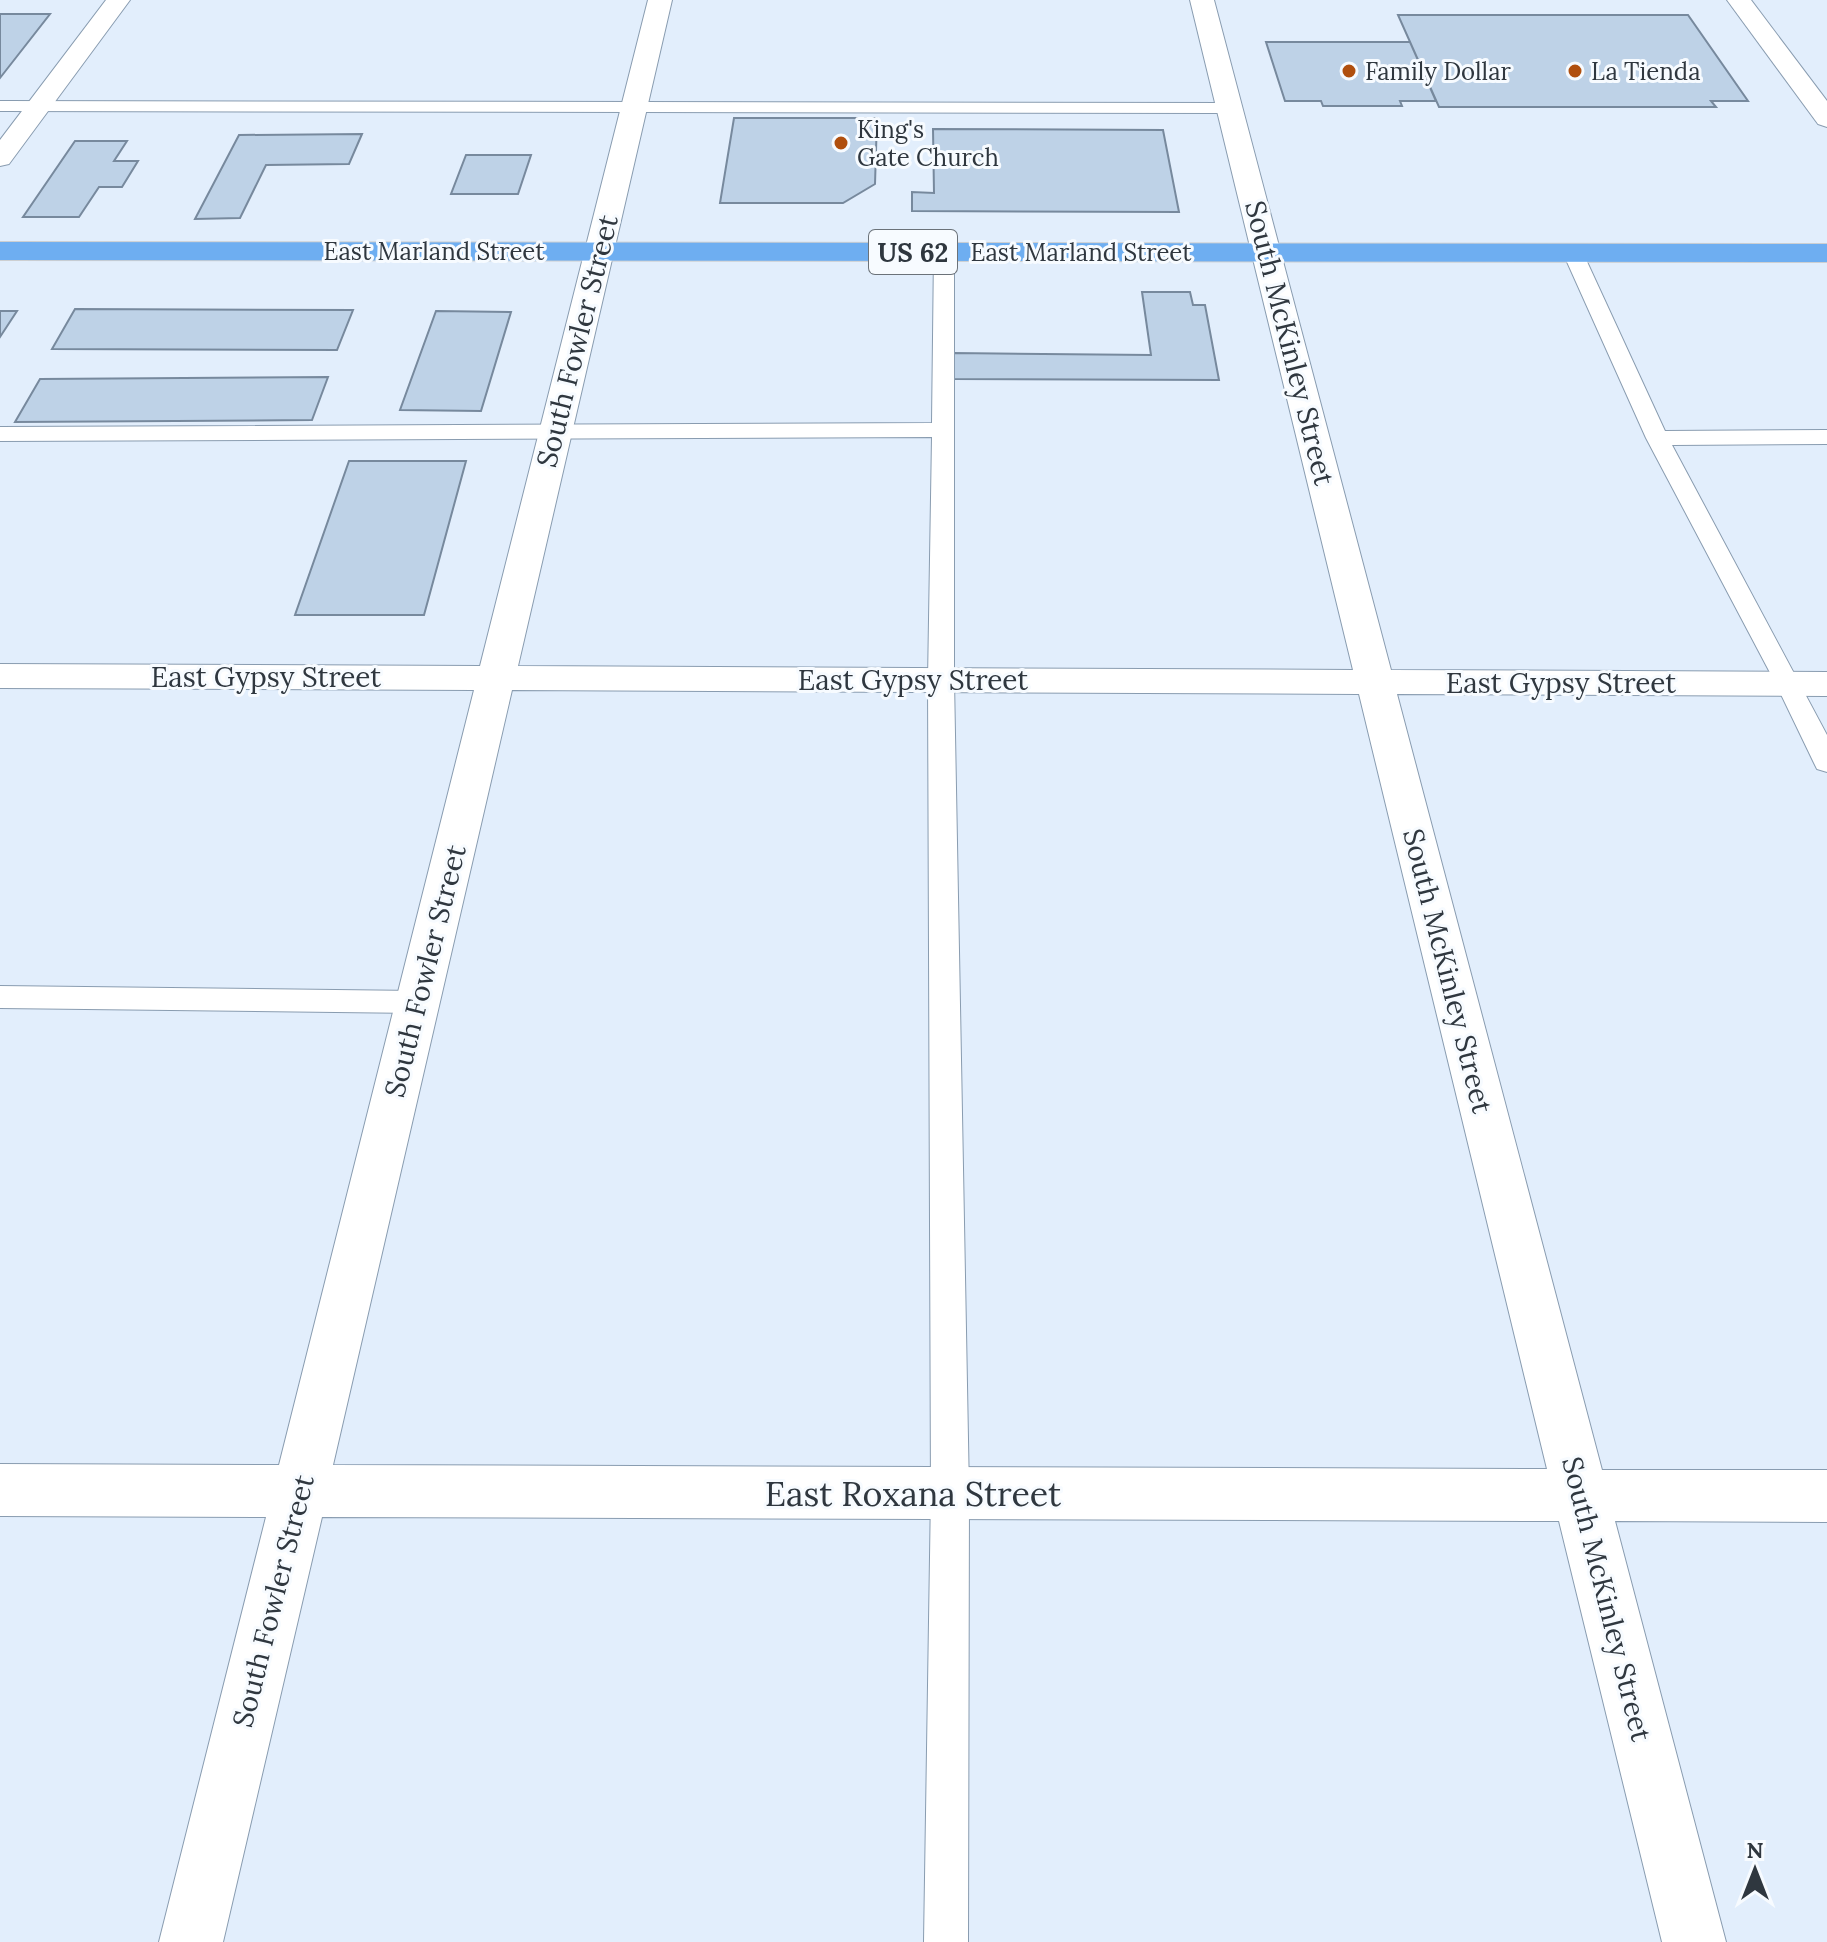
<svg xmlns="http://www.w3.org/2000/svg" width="1827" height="1942" font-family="Lora,serif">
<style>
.building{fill:#bed2e7;stroke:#77899d;stroke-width:2}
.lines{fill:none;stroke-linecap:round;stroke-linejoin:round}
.lane-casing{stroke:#899cb0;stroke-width:2}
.street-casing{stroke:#899cb0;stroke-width:2}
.secondary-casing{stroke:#899cb0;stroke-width:2}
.highway-casing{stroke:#cdcfd1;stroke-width:2}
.lane{fill:#fff;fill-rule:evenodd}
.street{fill:#fff;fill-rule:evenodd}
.secondary{fill:#fff;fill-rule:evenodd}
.highway{fill:#6eaef1;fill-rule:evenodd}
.poi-dot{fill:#b04f0e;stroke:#f7fbff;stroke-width:3}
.labels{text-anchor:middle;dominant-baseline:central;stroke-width:6;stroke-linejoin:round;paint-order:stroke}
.far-poi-label{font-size:24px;fill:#2f373f;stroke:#f7fbff;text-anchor:start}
.far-street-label{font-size:24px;fill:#2f373f;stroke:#f7fbff}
.shield{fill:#f7fbff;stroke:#6b7279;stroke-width:2}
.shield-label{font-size:26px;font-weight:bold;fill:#2f373f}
.street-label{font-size:28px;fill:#2f373f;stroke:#f7fbff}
.near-street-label{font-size:34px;fill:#2f373f;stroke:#f7fbff}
</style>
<rect width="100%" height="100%" fill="#e2eefc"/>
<path class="building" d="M0,14h50l-50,64z
M1398,15h290l60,86h-37l5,6h-277z
M1266,42h144l26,59h-36l2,5h-79l-2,-5h-36z
M734,118h143l-2,66 -32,19h-123z
M933,129l230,1 16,82 -267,-1v-19l22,1z
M362,134l-13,30 -83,1 -26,53 -45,1 44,-84z
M75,141h52l-13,20h24l-16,26h-23l-20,30h-56z
M466,155h65l-13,39h-67z
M1142,292h48l3,13h12l14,75 -265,-1v-26l197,2z
M75,309l278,1 -16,40 -285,-1z
M0,311h17l-17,26z
M436,311l75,1 -30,99 -81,-1z
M328,377l-16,43 -297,2 25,-43z
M349,461h117l-42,154h-129z"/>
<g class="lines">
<g class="lane-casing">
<path id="lane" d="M0,101l1230,2 9,5 -9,5 -1230,-2z
M944,246l10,6v428l15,813 -1,449h-44l7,-449 -3,-813 4,-243 -932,4v-14l932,-4 2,-171z
M1573,247l10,6 82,178 162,-1v14l-155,1 155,290v37l-10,-3 -3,-6 -38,-79 -130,-246 -83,-185z
M0,986l417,5 11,3 4,8 -4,8 -11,3 -417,-5z"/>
</g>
<g class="street-casing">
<path id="street" d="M106,0h24l-121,164 -9,2v-26z
M648,0h24l-154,666 835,4 -163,-670h24l177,670 436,2v24l-430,-2 205,776h225v52l-212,-1 111,421h-64l-103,-421 -1237,-4 -99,425h-64l107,-425 -266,-1v-52l279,1 195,-775 -474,-2v-24l480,2zM512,690l847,4 188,775 -1214,-4z"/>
</g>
<g class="secondary-casing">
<path id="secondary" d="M1727,0h24l76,101v26l-9,-3z"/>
</g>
<g class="highway-casing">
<path id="highway" d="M0,242l1827,2v18l-1827,-2z"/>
</g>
<use href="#lane" class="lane"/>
<use href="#street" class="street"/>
<use href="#secondary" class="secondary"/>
<use href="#highway" class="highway"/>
</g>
<g class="poi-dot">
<circle cx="1349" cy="71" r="8"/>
<circle cx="1575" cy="71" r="8"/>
<circle cx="841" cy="143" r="8"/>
</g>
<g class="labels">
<g class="far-poi-label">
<text x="1365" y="71">Family Dollar</text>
<text x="1591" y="71">La Tienda</text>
<text x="857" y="129">King's<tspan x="857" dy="28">Gate Church</tspan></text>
</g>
<g class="far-street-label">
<text x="434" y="251">East Marland Street</text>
<text x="1081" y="252">East Marland Street</text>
</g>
<rect class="shield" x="869" y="230" width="88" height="44" rx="6"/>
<g class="shield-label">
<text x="913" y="252">US 62</text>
</g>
<g class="street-label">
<text transform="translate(577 341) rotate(-76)">South Fowler Street</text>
<text transform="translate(1290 343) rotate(76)">South McKinley Street</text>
<text x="266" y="677">East Gypsy Street</text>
<text x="913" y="680">East Gypsy Street</text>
<text x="1561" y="683">East Gypsy Street</text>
<text transform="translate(425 971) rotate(-76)">South Fowler Street</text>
<text transform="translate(1448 971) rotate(76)">South McKinley Street</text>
<text transform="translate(1607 1599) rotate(76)">South McKinley Street</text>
<text transform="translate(273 1601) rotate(-76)">South Fowler Street</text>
</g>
<g class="near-street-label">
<text x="913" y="1493">East Roxana Street</text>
</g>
</g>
<g transform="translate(1755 1870)" stroke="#f7fbff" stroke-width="6" paint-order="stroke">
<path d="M0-6L14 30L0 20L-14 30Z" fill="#2f373f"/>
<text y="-12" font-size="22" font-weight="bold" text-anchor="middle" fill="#2f373f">N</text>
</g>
</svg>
